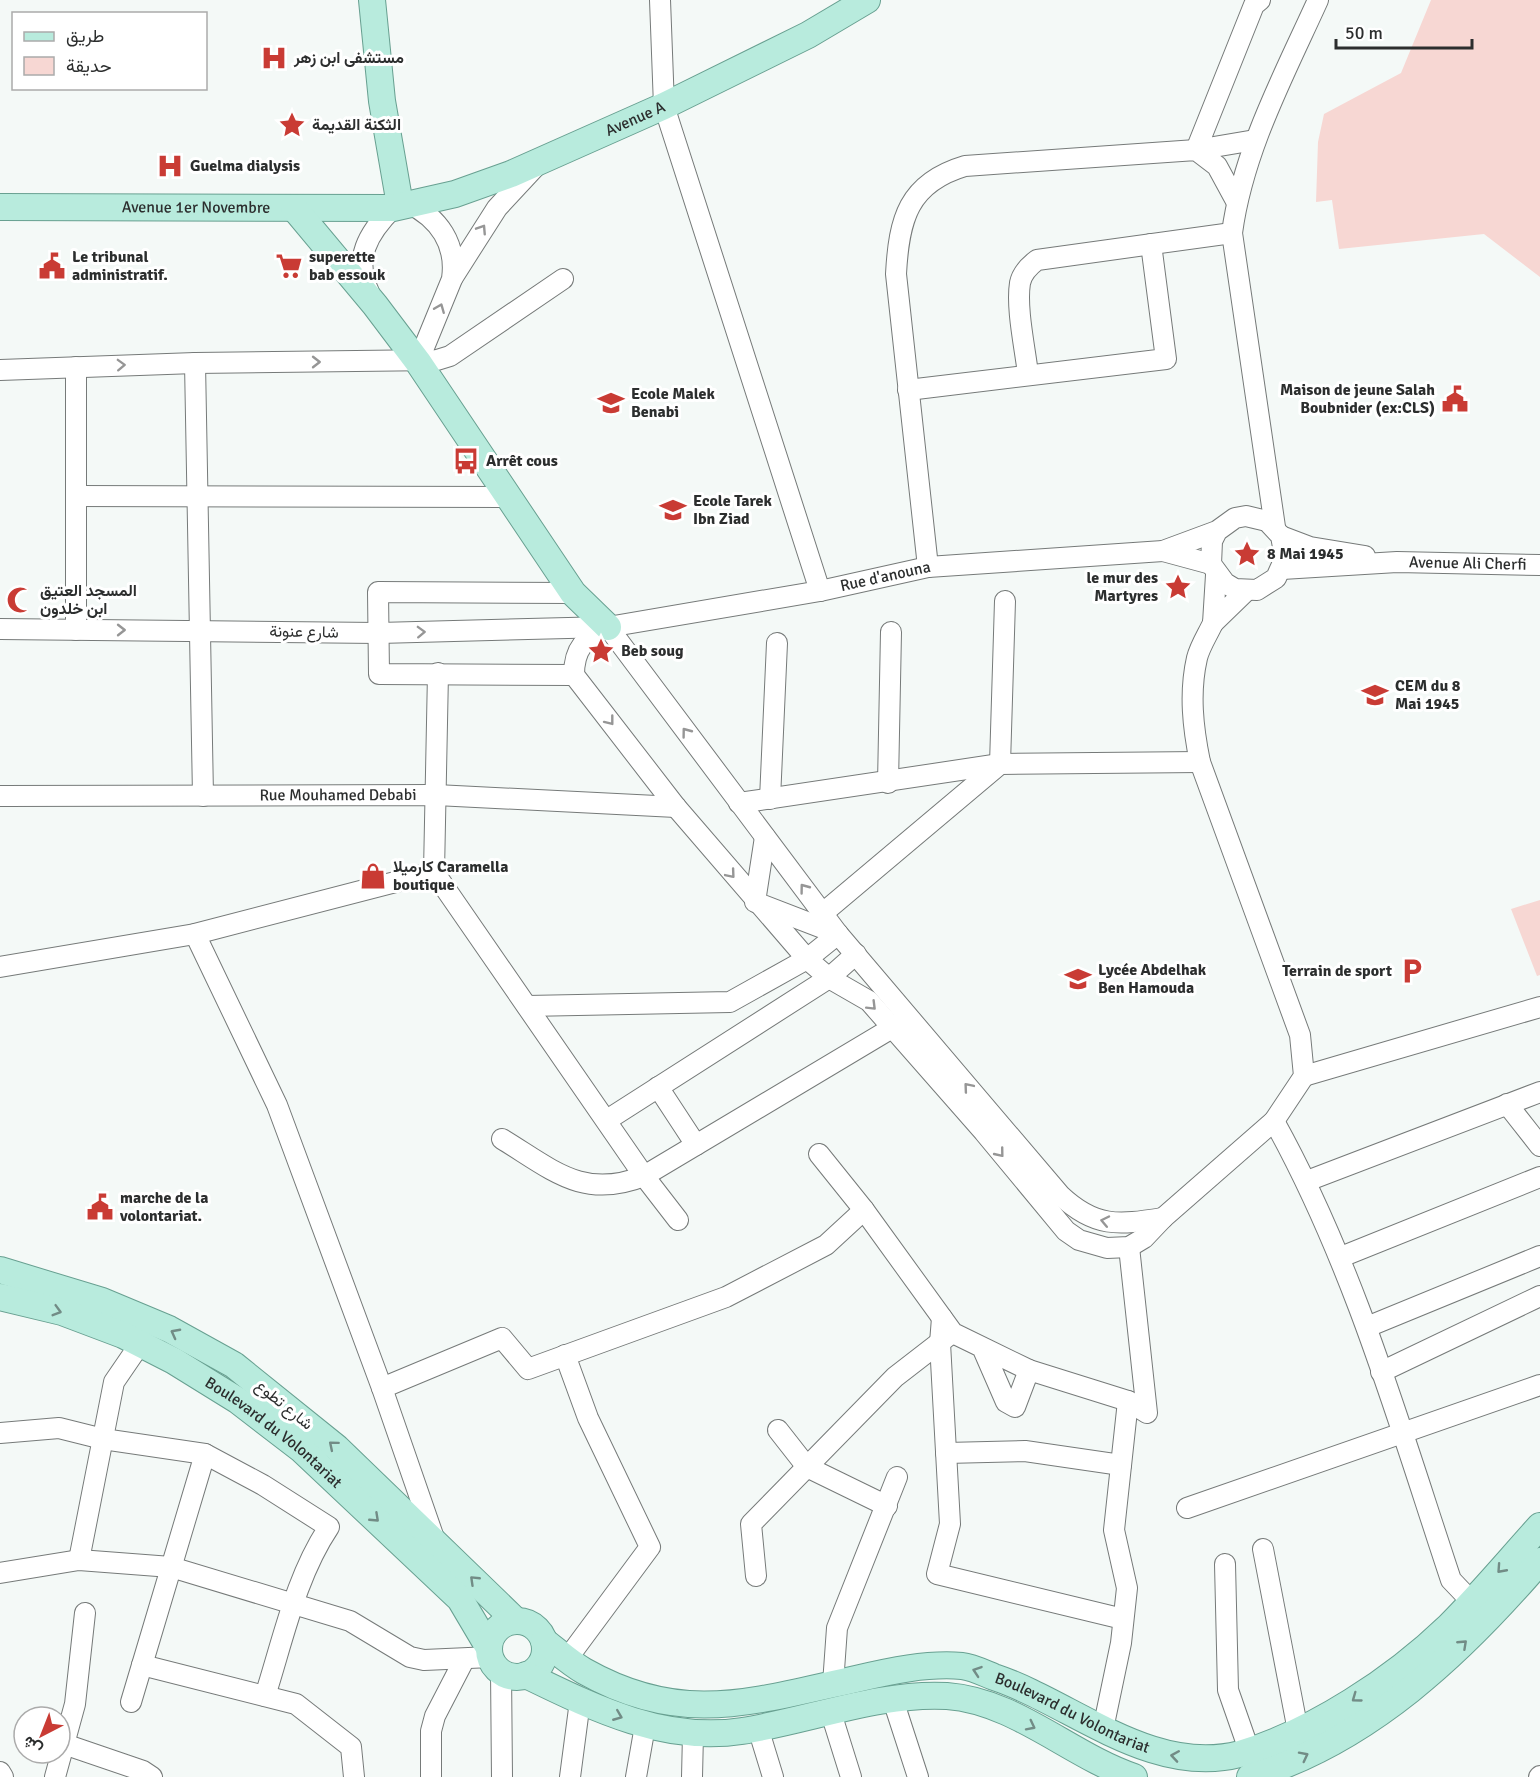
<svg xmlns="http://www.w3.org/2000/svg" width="1540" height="1777" font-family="Signika,Vazirmatn,sans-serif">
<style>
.green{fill:#f7d7d3}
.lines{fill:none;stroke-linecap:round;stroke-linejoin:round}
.minor-casing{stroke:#767a79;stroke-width:22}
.major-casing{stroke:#68a091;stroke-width:28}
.minor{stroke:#fff;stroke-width:20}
.major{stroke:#b8ebdd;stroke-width:26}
.oneway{stroke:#969696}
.oneway2{stroke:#728c86}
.labels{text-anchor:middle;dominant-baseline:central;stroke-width:6;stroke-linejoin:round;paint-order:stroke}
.poi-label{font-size:16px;font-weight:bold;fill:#2c2e2e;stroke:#fff;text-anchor:start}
.street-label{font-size:16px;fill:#2c2e2e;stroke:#fff}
</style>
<rect width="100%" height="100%" fill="#f4f9f7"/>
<path class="green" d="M1431,0h109v277l-56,-43 -145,15 -7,-49 -16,2 2,-60 6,-28 77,-41z
M1540,900v75l-3,1 -26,-67z"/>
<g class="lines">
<g class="minor-casing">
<g id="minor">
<path d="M660,0l4,106 156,485"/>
<path d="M1255,140l-59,10 58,-145 6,-5"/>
<path d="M408,203c31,15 49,41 44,76l-34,83"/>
<path d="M453,277l44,-69 39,-42"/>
<path d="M369,292c-16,-33 -1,-59 24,-84"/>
<path d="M195,363l8,433"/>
<path d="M0,370l195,-7 242,-3 13,-4 113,-77"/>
<path d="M1028,374c-3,-26 -12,-66 -8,-91 2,-10 9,-17 17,-23l195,-27"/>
<path d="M908,390l258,-31 -15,-115"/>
<path d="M76,496l433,1"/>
<path d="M1275,527l-43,-294c11,-82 52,-158 86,-233"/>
<path d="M1281,536l29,11 55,9"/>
<path d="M1163,551l48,13"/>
<path d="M928,567l-32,-293c3,-55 12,-91 69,-108l231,-16 21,16 19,35"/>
<path id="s1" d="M1282,569l115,-7 143,3"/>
<path d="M1216,575l-3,48 33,-32"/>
<path d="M573,593l-195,-1 1,82 195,1"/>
<path d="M608,627c-23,11 -34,21 -34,48l102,132 131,152 22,19 40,23 115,131 82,99 13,9 28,8 22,-1 15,-9 19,-20 111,-97 30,-45 -4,-41 -100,-273c-7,-34 -11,-69 -3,-104 3,-12 11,-24 16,-35"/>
<path d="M608,627l230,307 222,261c35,33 58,30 103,23"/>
<path id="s2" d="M0,629l379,4 229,-6 212,-36 108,-24 235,-16 54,-20 18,-13 11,-2 21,5 14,15 4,22 -9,20 -19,12 -22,-1 -10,-6 -14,-19 1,-23 5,-10"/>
<path d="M76,630v-263"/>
<path d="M438,673l-4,199 210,304 34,44"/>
<path d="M888,783l3,-151"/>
<path id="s3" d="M0,796l436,-1 240,12"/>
<path d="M770,799l7,-156"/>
<path d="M739,803l261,-39 200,-2"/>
<path d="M765,837l-10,65 83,32"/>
<path d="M823,913l177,-149 5,-163"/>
<path d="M195,934l82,171 105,283 53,153"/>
<path d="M0,967l195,-33 239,-62"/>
<path d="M527,1006l203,-4 77,-43 31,-25"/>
<path d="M1304,1076l236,-69"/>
<path d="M658,1087l38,58"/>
<path d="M1507,1104l33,42"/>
<path d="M607,1120l222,-142 27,-24"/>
<path d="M1274,1121c80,144 125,303 177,459l20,21 13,8"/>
<path d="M502,1139c51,31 81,61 142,37l258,-154"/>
<path d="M819,1154l45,56 89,123 76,37 -14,37 -9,-5 -24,-55"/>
<path d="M1307,1181l233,-89"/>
<path d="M1341,1257l199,-80"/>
<path d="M942,1318l-2,25 10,181 -13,50 186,45"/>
<path d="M1367,1327l173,-71"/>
<path d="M565,1355l23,63 62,129 -83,112"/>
<path d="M1029,1370l99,31 19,12 -18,-166"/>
<path d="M1381,1372l159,-76"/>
<path d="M382,1388l120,-50 26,31 198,-72 100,-52 38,-35"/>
<path d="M778,1430l29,37 80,39"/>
<path d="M0,1433l59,-5 44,11 102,15 58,31 66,42c-33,49 -46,113 -64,169"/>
<path d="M946,1453l79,-2 96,14"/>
<path d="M1187,1508l353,-123"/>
<path d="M1263,1549l35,182"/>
<path d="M79,1560l35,-178 26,-38"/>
<path d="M1225,1564l3,126 21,60"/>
<path d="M0,1573l79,-13 92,7 179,54 60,36 14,3 67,-3"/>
<path d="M756,1576l-5,-52 144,-147 53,-41"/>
<path d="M142,1665l154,39 55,43 3,30"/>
<path d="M501,1671l1,106"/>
<path d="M833,1684l4,-56 60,-151"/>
<path d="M893,1700l25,77"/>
<path d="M131,1702l74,-248"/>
<path d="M831,1713l20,64"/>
<path d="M758,1728l15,49"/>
<path d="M1103,1729l18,-86 6,-55 -13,-58 14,-129"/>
<path d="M64,1744l79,27 9,6"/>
<path d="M0,1772l3,5"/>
<path d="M55,1777l20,-73 10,-91"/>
<path d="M431,1777v-46l4,-15 29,-56"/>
<path d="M570,1777l10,-76"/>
<path d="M636,1777l9,-51"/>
<path d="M692,1777l1,-43"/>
<path d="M1539,1777l1,-1"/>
</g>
</g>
<g class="major-casing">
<g id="major">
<path d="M372,0l10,101 18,104"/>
<path id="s4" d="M0,207l393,1 62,-14 56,-20 153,-68 144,-71 59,-35"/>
<path d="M294,208l81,97 43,57 155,231 35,34"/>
<path d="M0,1270l102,31 67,28 65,36 103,83 179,173"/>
<path id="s5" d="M0,1297l62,15 61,23 51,26 63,39 65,50 158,149 29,49"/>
<circle cx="517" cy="1649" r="28"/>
<path id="s6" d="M544,1641c13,10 26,22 40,30 99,56 169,30 272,8 34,-8 71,-16 106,-13 10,1 22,7 32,11 78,26 157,100 246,77 74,-22 154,-75 209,-128 32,-32 61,-67 91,-100"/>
<path d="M526,1675c68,33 138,68 216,56 65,-10 139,-39 205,-35 69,5 124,60 187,81"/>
<path d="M1250,1777c118,-35 212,-125 290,-216"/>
</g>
</g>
<use href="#minor" class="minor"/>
<use href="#major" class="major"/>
</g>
<defs><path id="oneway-chevron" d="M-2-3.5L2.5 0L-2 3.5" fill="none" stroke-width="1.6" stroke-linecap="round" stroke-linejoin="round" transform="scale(1.5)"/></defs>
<g class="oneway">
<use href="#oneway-chevron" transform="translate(482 229) rotate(-57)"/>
<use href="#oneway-chevron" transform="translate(440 308) rotate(-68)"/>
<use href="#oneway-chevron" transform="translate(316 362)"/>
<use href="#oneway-chevron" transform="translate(121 365) rotate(-2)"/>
<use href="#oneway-chevron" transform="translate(121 630)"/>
<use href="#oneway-chevron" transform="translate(421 632) rotate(-2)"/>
<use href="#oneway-chevron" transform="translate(610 721) rotate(52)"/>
<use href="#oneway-chevron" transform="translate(686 732) rotate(-127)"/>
<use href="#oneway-chevron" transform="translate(731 874) rotate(50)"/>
<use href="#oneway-chevron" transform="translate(804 888) rotate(-127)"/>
<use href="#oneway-chevron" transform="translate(872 1006) rotate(45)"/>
<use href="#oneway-chevron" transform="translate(968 1087) rotate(-130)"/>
<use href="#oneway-chevron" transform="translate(1000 1153) rotate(51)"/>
<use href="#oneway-chevron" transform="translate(1105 1221) rotate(-168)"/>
</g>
<g class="oneway2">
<use href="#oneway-chevron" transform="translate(57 1311) rotate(16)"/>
<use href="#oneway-chevron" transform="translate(175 1333) rotate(-152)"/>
<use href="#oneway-chevron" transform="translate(333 1445) rotate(-140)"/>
<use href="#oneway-chevron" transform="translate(375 1518) rotate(43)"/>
<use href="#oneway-chevron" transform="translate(1501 1569) rotate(132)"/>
<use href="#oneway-chevron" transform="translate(474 1580) rotate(-136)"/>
<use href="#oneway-chevron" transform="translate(1463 1644) rotate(-43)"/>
<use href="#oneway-chevron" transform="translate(977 1671) rotate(-161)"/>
<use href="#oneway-chevron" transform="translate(1356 1698) rotate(144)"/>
<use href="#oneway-chevron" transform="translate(618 1716) rotate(22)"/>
<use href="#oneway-chevron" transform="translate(1031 1726) rotate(27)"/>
<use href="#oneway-chevron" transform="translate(1175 1756) rotate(-171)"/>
<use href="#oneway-chevron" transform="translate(1304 1756) rotate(-27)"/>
</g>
<defs>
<g id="hospital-bare" transform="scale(2.07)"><path d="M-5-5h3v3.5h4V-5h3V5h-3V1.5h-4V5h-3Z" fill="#c93b34" stroke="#fff" stroke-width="2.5" paint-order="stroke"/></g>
<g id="sight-bare" transform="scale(2.07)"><path d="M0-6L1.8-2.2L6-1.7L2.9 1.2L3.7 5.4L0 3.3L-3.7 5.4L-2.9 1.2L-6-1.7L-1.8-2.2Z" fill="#c93b34" stroke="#fff" stroke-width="2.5" paint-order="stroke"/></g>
<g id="civic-bare" transform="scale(2.07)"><path d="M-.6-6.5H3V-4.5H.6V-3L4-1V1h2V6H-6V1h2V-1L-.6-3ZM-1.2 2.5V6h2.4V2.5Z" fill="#c93b34" stroke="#fff" stroke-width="2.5" paint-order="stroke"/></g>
<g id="supermarket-bare" transform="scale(2.07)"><path d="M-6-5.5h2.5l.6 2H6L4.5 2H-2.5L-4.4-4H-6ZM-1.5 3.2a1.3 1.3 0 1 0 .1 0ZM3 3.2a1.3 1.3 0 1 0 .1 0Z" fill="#c93b34" stroke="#fff" stroke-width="2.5" paint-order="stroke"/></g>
<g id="school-bare" transform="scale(2.07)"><path d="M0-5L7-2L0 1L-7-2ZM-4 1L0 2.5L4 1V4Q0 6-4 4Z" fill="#c93b34" stroke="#fff" stroke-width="2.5" paint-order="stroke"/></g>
<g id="bus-bare" transform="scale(2.07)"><path d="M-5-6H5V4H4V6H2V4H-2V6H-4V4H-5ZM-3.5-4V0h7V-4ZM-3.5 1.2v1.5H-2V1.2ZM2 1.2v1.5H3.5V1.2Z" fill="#c93b34" stroke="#fff" stroke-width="2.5" paint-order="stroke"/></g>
<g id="mosque-bare" transform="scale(2.07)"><path d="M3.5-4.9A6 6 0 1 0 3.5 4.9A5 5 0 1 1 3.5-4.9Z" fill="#c93b34" stroke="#fff" stroke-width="2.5" paint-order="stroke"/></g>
<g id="shop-bare" transform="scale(2.07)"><path d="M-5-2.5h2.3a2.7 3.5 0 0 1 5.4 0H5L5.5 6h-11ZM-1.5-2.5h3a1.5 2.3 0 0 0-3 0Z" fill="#c93b34" stroke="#fff" stroke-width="2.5" paint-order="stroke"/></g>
<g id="parking-bare" transform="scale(2.07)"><path d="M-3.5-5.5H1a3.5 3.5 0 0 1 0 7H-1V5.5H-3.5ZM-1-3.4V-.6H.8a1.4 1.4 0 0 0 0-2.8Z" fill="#c93b34" stroke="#fff" stroke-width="2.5" paint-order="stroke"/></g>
</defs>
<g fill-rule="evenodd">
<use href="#hospital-bare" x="274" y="58"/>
<use href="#sight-bare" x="292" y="125"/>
<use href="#hospital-bare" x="170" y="166"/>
<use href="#civic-bare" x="52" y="266"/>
<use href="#supermarket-bare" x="289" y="266"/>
<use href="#civic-bare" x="1455" y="399"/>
<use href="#school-bare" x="611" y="403"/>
<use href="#bus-bare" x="466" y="461"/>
<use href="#school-bare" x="673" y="510"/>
<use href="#sight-bare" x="1247" y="554"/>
<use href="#sight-bare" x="1178" y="587"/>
<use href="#mosque-bare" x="20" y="600"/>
<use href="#sight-bare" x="601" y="651"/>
<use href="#school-bare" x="1375" y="695"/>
<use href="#shop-bare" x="373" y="876"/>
<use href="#parking-bare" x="1412" y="971"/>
<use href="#school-bare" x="1078" y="979"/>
<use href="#civic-bare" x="100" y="1207"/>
</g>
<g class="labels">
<g class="poi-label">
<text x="294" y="58">مستشفى ابن زهر</text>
<text x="312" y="125">الثكنة القديمة</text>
<text x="190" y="166">Guelma dialysis</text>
<text x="72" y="257">Le tribunal<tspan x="72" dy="18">administratif.</tspan></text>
<text x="309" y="257">superette<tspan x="309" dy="18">bab essouk</tspan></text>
<text x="1435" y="390" text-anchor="end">Maison de jeune Salah<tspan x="1435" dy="18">Boubnider (ex:CLS)</tspan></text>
<text x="631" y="394">Ecole Malek<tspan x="631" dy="18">Benabi</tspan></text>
<text x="486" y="461">Arrêt cous</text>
<text x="693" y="501">Ecole Tarek<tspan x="693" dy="18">Ibn Ziad</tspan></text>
<text x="1267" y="554">8 Mai 1945</text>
<text x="1158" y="578" text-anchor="end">le mur des<tspan x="1158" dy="18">Martyres</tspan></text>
<text x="40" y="591">المسجد العتيق<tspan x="40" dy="18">ابن خلدون</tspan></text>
<text x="621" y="651">Beb soug</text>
<text x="1395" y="686">CEM du 8<tspan x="1395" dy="18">Mai 1945</tspan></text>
<text x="393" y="867">كارميلا Caramella<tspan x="393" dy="18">boutique</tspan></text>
<text x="1098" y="970">Lycée Abdelhak<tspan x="1098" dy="18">Ben Hamouda</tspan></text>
<text x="1392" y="971" text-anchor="end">Terrain de sport</text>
<text x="120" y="1198">marche de la<tspan x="120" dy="18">volontariat.</tspan></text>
</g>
<g class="street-label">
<text stroke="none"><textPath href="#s4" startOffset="652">Avenue A</textPath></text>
<text stroke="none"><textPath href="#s4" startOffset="196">Avenue 1er Novembre</textPath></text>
<text stroke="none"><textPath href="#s1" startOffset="186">Avenue Ali Cherfi</textPath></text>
<text stroke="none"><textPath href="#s2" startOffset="890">Rue d'anouna</textPath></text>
<text transform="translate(304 632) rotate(1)">شارع عنونة</text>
<text stroke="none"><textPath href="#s3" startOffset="338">Rue Mouhamed Debabi</textPath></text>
<text transform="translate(284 1405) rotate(39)">شارع تطوع</text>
<text stroke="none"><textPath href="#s5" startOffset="309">Boulevard du Volontariat</textPath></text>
<text stroke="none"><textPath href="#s6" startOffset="558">Boulevard du Volontariat</textPath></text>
</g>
</g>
<rect x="12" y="12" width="195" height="78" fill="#ffffff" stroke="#ababab" stroke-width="1.5"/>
<rect x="24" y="32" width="30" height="9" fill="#b8ebdd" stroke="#ababab" stroke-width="1.5"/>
<text x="66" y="42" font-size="18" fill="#2c2e2e">طريق</text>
<rect x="24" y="57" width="30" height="18" fill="#f7d7d3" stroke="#ababab" stroke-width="1.5"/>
<text x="66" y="72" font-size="18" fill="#2c2e2e">حديقة</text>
<g transform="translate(42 1735) rotate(222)"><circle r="28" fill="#ffffff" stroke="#ababab" stroke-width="1.5"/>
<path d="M0-4.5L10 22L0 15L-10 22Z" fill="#c93b34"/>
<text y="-9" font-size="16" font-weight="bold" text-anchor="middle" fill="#2c2e2e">ش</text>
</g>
<path d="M1336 39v9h136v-9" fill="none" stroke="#2c2e2e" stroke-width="3"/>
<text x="1345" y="39" font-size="18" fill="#2c2e2e" stroke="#ffffff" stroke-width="4.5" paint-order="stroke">50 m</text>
</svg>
